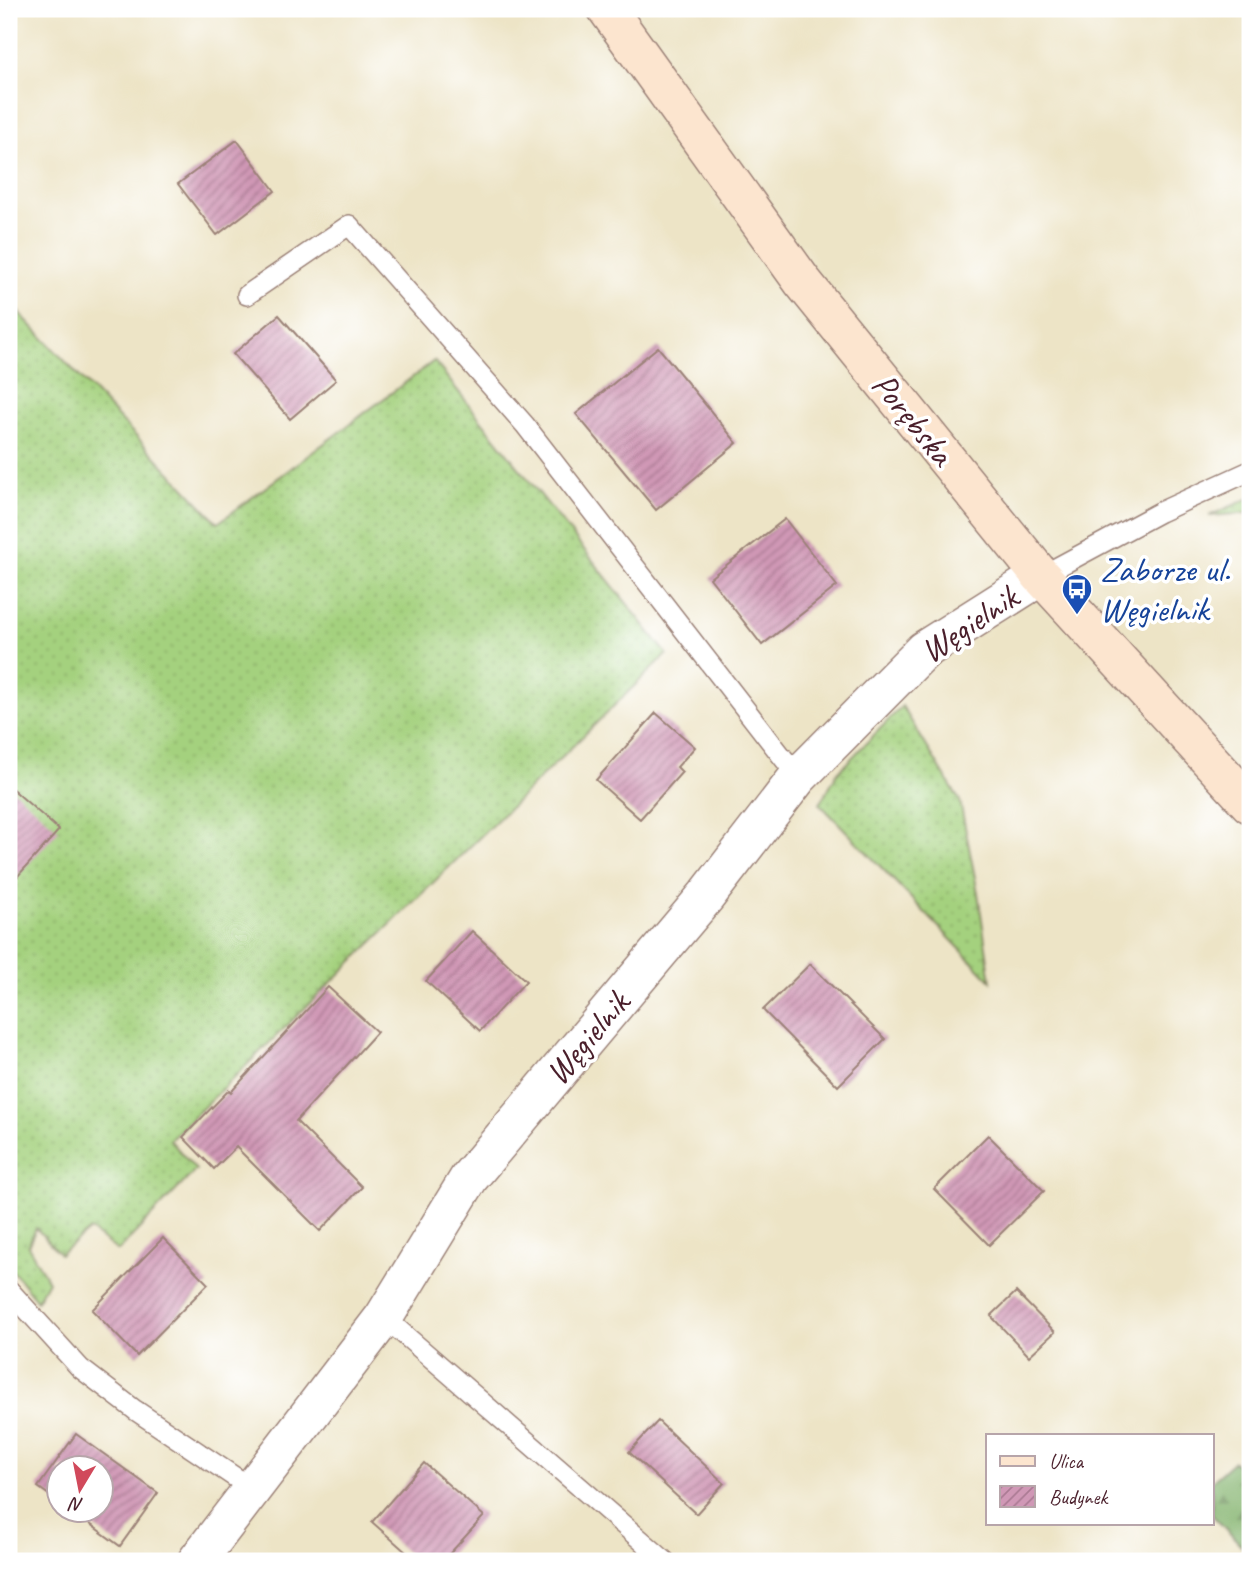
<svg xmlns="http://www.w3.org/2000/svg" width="1259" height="1570" font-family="Caveat,sans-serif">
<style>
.grass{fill:url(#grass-dots);stroke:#777854;stroke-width:2}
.forest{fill:url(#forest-firs);stroke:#66694c;stroke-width:2}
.building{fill:url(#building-hatch)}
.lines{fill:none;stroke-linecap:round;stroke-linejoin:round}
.lane-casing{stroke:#9c8278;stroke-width:22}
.street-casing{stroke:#9c8278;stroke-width:41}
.secondary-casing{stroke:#9c8278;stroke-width:41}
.lane{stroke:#fff;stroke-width:19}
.street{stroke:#fff;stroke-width:38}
.secondary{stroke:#fce5cf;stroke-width:38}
.labels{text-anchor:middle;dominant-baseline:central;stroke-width:7;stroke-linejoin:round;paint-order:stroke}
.street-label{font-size:35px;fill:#4a1f2b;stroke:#fff}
.transit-label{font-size:35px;fill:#164399;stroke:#fff;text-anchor:start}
</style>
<defs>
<pattern id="grass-dots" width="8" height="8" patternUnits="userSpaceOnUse" patternTransform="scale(1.75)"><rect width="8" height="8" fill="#a4d17e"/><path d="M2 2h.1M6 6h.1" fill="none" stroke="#8fb36d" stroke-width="1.8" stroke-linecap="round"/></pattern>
<pattern id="forest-firs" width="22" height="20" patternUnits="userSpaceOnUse" patternTransform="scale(1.75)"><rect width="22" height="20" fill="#83b36d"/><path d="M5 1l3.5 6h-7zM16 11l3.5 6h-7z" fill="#6d915a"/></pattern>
<pattern id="building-hatch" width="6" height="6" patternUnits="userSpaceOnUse" patternTransform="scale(1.75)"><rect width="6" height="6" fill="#d098b6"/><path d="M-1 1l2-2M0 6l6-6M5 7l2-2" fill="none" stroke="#ab7b94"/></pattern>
</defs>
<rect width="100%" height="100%" fill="#fff"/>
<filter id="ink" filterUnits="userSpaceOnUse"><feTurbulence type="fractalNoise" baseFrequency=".0143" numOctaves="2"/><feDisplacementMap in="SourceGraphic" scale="14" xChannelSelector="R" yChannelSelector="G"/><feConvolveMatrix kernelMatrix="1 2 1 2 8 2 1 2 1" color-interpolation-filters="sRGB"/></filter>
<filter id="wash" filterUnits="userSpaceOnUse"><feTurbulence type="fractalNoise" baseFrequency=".00686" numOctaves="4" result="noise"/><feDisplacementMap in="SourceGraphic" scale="28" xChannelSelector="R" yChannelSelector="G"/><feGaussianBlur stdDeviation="1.57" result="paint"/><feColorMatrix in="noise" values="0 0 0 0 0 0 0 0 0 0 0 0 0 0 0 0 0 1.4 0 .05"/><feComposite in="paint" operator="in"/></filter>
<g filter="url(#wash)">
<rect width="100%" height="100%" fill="#ede4c6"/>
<path class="grass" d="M9,302l209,221 216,-162 233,293 -497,486 26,30 -78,81 -28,-21 -30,24 -24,-26 -8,18 20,35 -11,20 -28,-35z
M1250,498v15l-41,3z
M902,706l58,95 18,92 13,88 -171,-177 17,-31z"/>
<path class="forest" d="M1234,1461l16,14v79l-38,-39v-34z"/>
<g id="blocks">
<path class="building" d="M237,140l38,51 -58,44 -39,-51z
M279,315l57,65 -46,39 -57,-65z
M658,347l79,96 -81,67 -80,-96z
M785,519l52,67 -75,59 -52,-67z
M656,713l39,34 -18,20 5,5 -42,47 -44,-39z
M9,786l50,44 -50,56z
M472,931l54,50 -46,50 -54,-50z
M810,964l75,75 -47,47 -75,-76z
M328,987l49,45 -81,89 66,66 -42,44 -84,-84 -22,22 -31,-32 46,-47 2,2z
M988,1135l56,56 -55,54 -55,-56z
M163,1238l45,46 -71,72 -45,-46z
M1016,1292l39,40 -26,24 -38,-40z
M658,1421l66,62 -28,31 -67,-62z
M76,1434l82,59 -38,53 -49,-36h31v-42h-42v35l-22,-16z
M424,1463l60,53 -41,45h-27l-44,-39z"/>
</g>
</g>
<g filter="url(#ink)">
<use href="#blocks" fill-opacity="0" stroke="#9c8278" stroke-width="2"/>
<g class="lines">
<g class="lane-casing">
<path id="lane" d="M247,295l102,-70 176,200 273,352
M1041,576l119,-64 90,-41
M9,1290l71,78 55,42 116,78
M384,1317l281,244"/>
</g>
<g class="street-casing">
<path id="street" d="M197,1561l187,-244 85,-139 238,-283 91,-118 126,-127 117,-74"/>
</g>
<g class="secondary-casing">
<path id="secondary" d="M607,9l195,272 239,295 209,228"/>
</g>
<use href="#lane" class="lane"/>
<use href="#street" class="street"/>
<use href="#secondary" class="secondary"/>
</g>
</g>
<defs>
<g id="bus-pin" transform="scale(1.575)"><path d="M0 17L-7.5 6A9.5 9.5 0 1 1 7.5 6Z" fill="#1a4fb4" stroke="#fff"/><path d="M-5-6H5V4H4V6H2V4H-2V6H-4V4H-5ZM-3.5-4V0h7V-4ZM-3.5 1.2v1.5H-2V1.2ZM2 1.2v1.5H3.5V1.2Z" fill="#fff"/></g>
</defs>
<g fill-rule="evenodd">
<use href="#bus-pin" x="1077" y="589"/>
</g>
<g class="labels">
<g class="street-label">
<text transform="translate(913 419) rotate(51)">Porębska</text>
<text transform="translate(969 624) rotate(-34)">Węgielnik</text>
<text transform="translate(587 1038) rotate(-50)">Węgielnik</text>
</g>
<g class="transit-label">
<text x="1100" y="569">Zaborze ul.<tspan x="1100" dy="40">Węgielnik</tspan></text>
</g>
</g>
<rect width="1259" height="1570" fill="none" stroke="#fff" stroke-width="35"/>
<rect x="986" y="1434" width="228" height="91" fill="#ffffff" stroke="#b7a5aa" stroke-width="2"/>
<rect x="1000" y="1456" width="35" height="10" fill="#fce5cf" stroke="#b7a5aa" stroke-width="2"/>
<text x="1049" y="1468" font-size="21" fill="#4a1f2b">Ulica</text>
<rect x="1000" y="1486" width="35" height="21" fill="url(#building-hatch)" stroke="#b7a5aa" stroke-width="2"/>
<text x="1049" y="1504" font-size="21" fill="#4a1f2b">Budynek</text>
<g transform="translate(80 1489) rotate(190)"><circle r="33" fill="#ffffff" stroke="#b7a5aa" stroke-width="2"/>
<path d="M0-5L12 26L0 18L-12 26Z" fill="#d1495b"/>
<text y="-10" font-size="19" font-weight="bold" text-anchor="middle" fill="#4a1f2b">N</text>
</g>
</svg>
